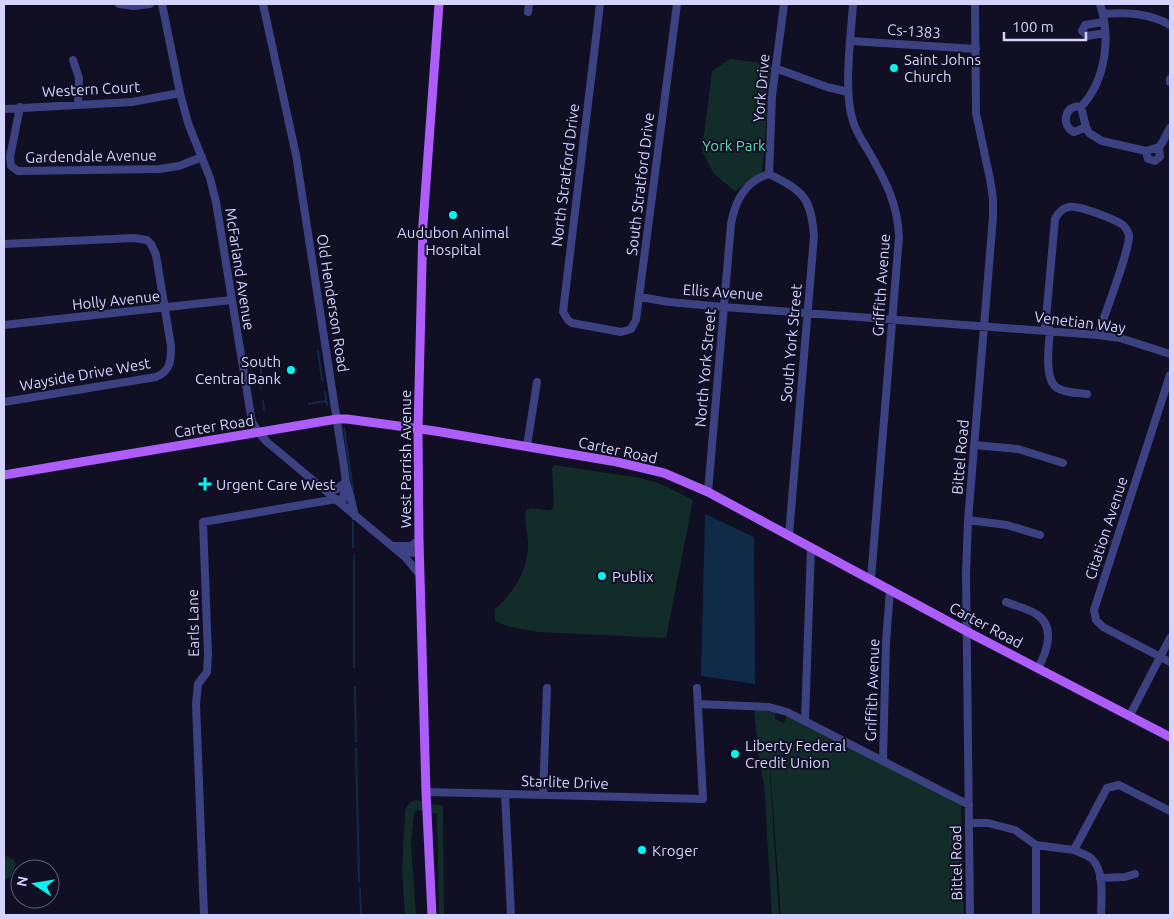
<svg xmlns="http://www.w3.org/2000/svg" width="1174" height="919" font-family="Ubuntu,sans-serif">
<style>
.green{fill:#122d29}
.water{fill:#0f2b47}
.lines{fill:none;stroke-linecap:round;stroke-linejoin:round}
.stream{stroke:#0f2b47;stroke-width:2}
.minor{stroke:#3b4181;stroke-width:8}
.major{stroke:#ad5dfa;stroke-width:9}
.poi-dot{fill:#07f5f1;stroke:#100f24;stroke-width:2}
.labels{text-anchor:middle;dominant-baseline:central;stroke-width:4;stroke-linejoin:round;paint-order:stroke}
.street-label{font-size:15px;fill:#d3d3fe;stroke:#100f24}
.poi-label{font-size:15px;fill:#d3d3fe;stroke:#100f24;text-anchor:start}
.park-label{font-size:15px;fill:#61dcaf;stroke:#100f24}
</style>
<rect width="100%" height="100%" fill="#100f24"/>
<path class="green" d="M730,59l41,5 -9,108 -27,19 -21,-17 -12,-23 10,-80z
M554,465l87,13 20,6 32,16 -27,138 -129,-6 -30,-6 -12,-5v-12c20,-18 34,-40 33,-68 -1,-11 -4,-19 -2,-31 9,-5 18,3 27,-1l1,-6 -2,-34z
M754,709h12v2l10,1 -1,7 9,4 3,-8 174,90 3,110h-183l-14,-187 12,187h-7l-8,-130 -6,-32z
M417,800l26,6 1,109h-5l-2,-101 -20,-4 -3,3 -3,32 5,70h-11l-3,-45 3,-58c2,-7 4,-10 12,-12z
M4,855l10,5 2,4 -5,12 -7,5z"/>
<path class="water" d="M705,514l49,23 1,147 -54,-8z"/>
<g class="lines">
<path class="stream" d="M318,351l4,29
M261,358v31
M325,392l2,13
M263,401l1,9
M309,404l17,-3
M344,428l9,62
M353,522v25
M354,556v111
M355,687l1,55
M356,749l3,132
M360,888l1,27"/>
<path class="minor" d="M119,4l15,2 16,-2
M162,4l18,89 8,30 22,55 6,24 36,220 7,11 8,9 138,115 15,18
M263,4l33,151 48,312 2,15 -4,22
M600,4l-37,308 5,8 4,3 49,9 10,-3 5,-9 41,-316
M853,4c-2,32 -10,88 0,117 3,11 10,21 16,31 16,28 29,52 30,85l-28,342
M1100,4c11,34 6,76 -19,103l5,20 3,6 13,8 44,10 13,-4 3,-4 8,-15
M528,12l1,-8
M1103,14c24,-2 46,-1 67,11
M1104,22l-19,3 -3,6 5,5 18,-3
M851,41l125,8
M73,60l6,18 -1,26
M775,68l52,19 21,5
M1170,79v3
M20,107l-10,50 1,9 7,5 141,-2 20,-3 23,-9
M1081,107c-16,-4 -21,19 -7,25l12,-5
M4,109l128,-7 48,-9
M1146,151l2,8 7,2 5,-4 -1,-10
M769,174c34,17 42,23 45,62l-25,299
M769,174l3,-78 12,-92
M4,244l130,-6 13,2 4,4 5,11 15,91c0,14 0,25 -15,31l-152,25
M640,297l29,5 55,5 374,28 22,3 50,16
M4,325l227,-25
M1045,330l10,-111c3,-6 7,-11 14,-12 10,-2 45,12 54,18 3,3 5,6 6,10 1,15 -25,81 -31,100
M1050,330c-1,14 -6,48 6,57 8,6 22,6 31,7
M1170,375l-76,235 2,10 7,7 67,35
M974,445l44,4 45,14
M527,446l10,-64
M327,491l10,-2 9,-7 4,13 5,21
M708,492l23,-268c4,-23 14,-43 38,-50
M968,520l39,5 33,10
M392,546h19l8,-6
M399,550l20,4
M1006,602c9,4 21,6 30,12 20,12 11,38 2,54
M698,704l71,3 18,5 182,93
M1130,715l40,-77
M805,720l6,-173
M883,760l3,-118 4,-52
M426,792l277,7 -6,-111
M505,794l6,121
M543,795l4,-107
M969,823h19l27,7 21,15 38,5 33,-62 12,-3 51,26
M1036,845v70
M1074,850c6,3 14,5 18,9 13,13 9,40 9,56
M1100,878l25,-1 10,-3
M204,915l-8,-211 2,-20 9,-12 1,-17 -5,-133 133,-23
M970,915l-4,-341 2,-54 25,-303v-18l-3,-20 -14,-66 -1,-109"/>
<path class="major" d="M4,475l333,-56h10l88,12 182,31 47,11 44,19 258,139 204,106
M432,915l-6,-123 -7,-252 -1,-111 5,-205 16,-220"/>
</g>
<g class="poi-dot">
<circle cx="894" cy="68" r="5"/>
<circle cx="453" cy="215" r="5"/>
<circle cx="291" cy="370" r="5"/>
<path d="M202.5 476.5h5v5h5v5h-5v5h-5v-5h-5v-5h5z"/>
<circle cx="602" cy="576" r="5"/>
<circle cx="735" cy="754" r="5"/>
<circle cx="642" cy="850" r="5"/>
</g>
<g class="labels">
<g class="street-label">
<text transform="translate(914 31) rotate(4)">Cs-1383</text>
<text transform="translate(761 88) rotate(-85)">York Drive</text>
<text transform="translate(91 89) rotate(-3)">Western Court</text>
<text transform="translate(91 156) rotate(-1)">Gardendale Avenue</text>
<text transform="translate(565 175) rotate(-83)">North Stratford Drive</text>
<text transform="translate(640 184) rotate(-83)">South Stratford Drive</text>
<text transform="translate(240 269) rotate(81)">McFarland Avenue</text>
<text transform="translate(881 285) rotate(-86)">Griffith Avenue</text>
<text transform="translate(723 292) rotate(4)">Ellis Avenue</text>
<text transform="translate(116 300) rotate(-6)">Holly Avenue</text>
<text transform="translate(333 303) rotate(81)">Old Henderson Road</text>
<text transform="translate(1080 322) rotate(7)">Venetian Way</text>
<text transform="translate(791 343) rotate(-85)">South York Street</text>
<text transform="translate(705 368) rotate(-85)">North York Street</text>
<text transform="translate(85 374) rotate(-10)">Wayside Drive West</text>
<text transform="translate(214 426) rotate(-9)">Carter Road</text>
<text transform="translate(618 450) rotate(12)">Carter Road</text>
<text transform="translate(960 457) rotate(-85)">Bittel Road</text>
<text transform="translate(405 459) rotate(-90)">West Parrish Avenue</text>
<text transform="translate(1106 528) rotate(-72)">Citation Avenue</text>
<text transform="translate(193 623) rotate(-91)">Earls Lane</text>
<text transform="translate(986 625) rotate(28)">Carter Road</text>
<text transform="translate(872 690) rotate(-88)">Griffith Avenue</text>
<text transform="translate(565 782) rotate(2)">Starlite Drive</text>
<text transform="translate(956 863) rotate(-91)">Bittel Road</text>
</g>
<g class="poi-label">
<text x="904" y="59">Saint Johns<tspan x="904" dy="17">Church</tspan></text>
<text x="453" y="232" text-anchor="middle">Audubon Animal<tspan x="453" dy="17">Hospital</tspan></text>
<text x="281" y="361" text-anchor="end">South<tspan x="281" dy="17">Central Bank</tspan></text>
<text x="216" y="484">Urgent Care West</text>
<text x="612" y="576">Publix</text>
<text x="745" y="745">Liberty Federal<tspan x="745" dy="17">Credit Union</tspan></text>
<text x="652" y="850">Kroger</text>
</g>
<g class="park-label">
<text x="734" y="145">York Park</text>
</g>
</g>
<rect width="1174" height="919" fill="none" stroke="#d3d3fe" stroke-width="10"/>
<g transform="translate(35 884) rotate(282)"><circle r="24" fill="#100f24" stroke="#5e5d7b"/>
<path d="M0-4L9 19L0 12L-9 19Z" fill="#07f5f1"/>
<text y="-8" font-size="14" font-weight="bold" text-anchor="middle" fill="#d3d3fe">N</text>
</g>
<path d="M1004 32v8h82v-8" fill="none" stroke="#d3d3fe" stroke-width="2.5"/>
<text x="1012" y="32" font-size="15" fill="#d3d3fe" stroke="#100f24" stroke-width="4" paint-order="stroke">100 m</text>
</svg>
